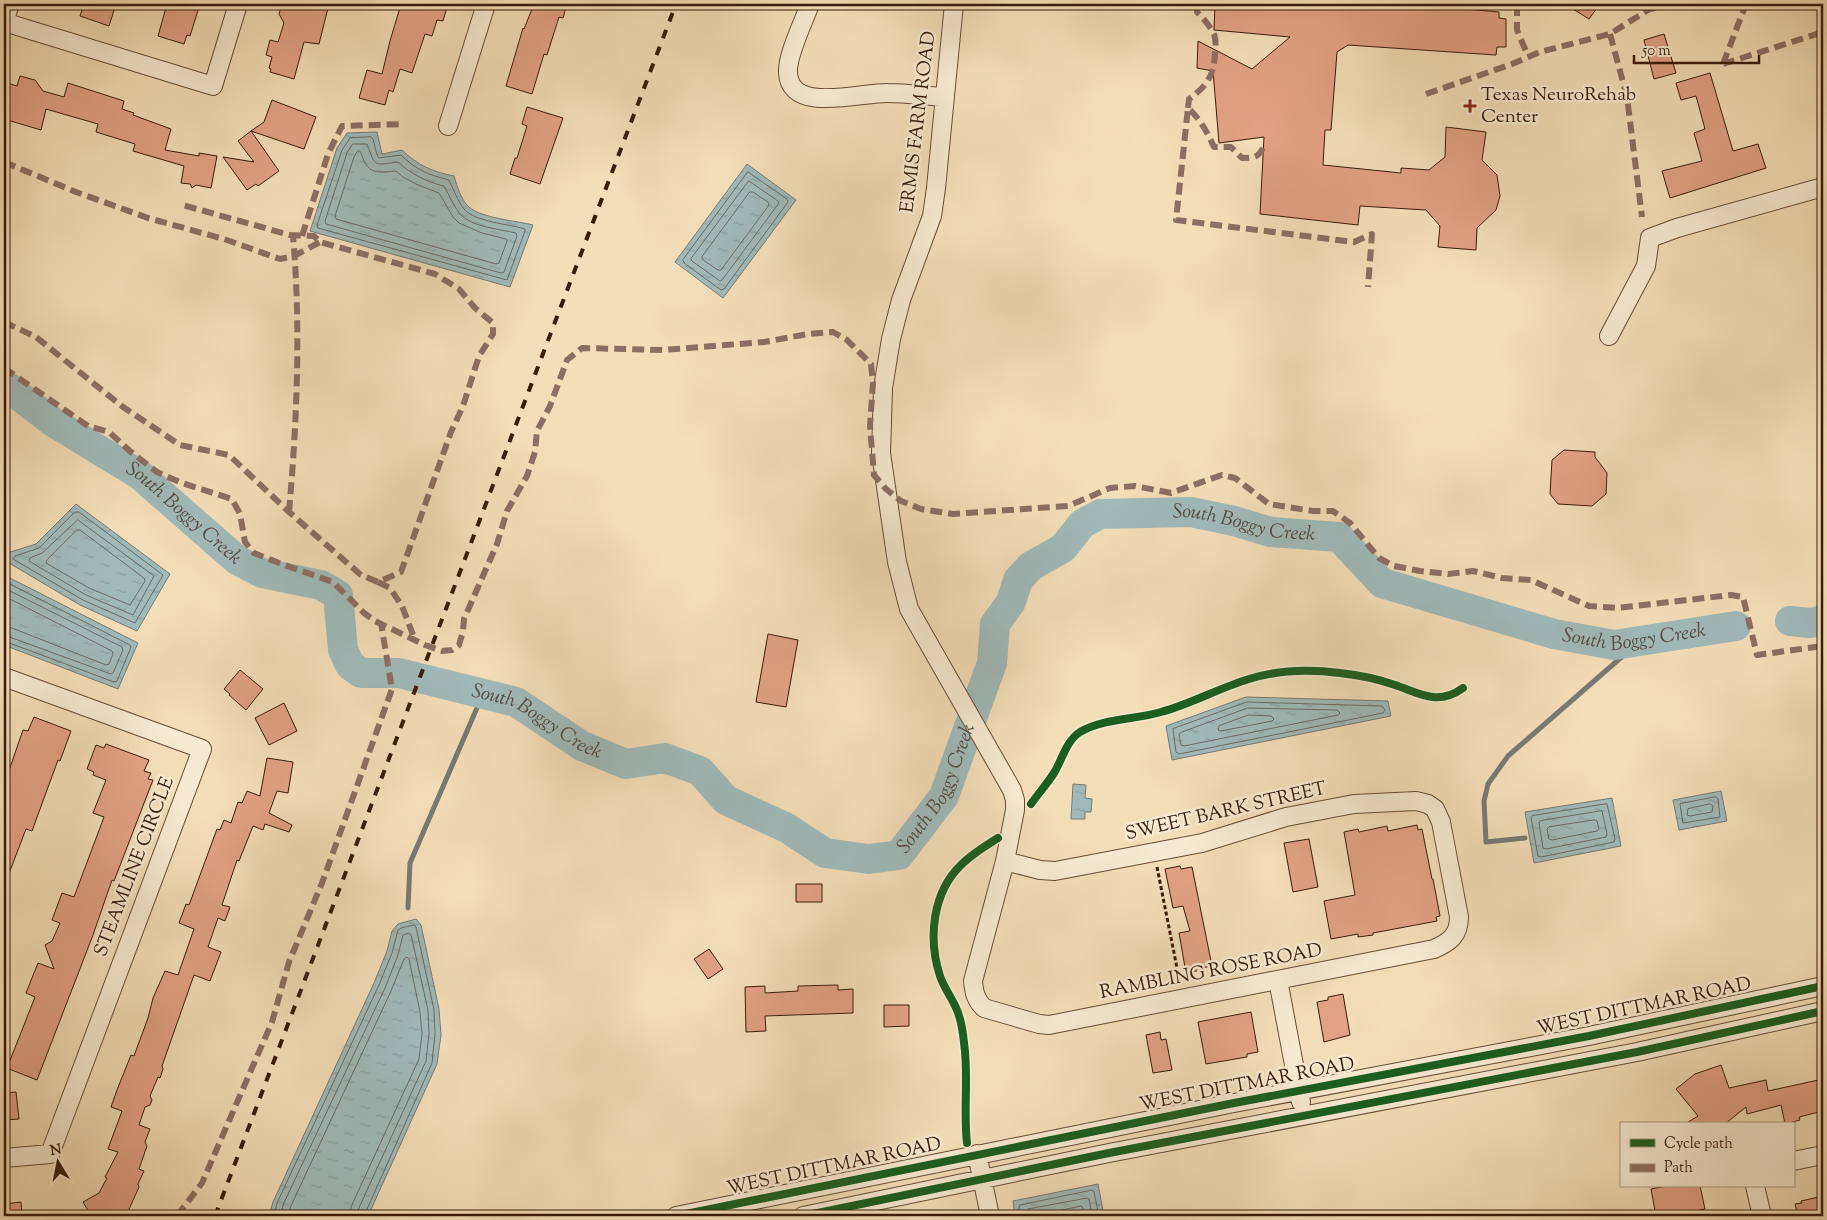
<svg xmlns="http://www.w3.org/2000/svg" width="1827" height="1220" font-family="'Sorts Mill Goudy',serif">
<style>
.water{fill:url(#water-ripples);stroke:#777a74}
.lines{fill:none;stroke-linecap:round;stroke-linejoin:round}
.shore{stroke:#6c6a62;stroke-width:1}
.stream{stroke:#777a74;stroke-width:5}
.river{stroke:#a0baba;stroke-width:30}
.building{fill:#e2a186;stroke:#391a0b}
.minor-casing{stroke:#684b36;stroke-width:20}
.path{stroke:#391a0b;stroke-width:3;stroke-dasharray:4 2.5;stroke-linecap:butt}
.minor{stroke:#f8ead2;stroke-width:18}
.rail{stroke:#391a0b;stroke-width:4;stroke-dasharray:9 9;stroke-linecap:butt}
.quiet{stroke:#8d6e63;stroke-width:6;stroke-dasharray:12 6;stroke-linecap:butt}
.cycleway-casing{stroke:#f8ead2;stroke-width:11}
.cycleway{stroke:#1b5e20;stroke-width:8}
.poi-dot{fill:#8f2418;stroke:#f8ead2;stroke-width:2}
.labels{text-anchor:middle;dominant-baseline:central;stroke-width:5;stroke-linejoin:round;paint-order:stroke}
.poi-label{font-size:19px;fill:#391a0b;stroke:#f8ead2;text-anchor:start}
.street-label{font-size:19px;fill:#391a0b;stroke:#f8ead2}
.water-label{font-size:20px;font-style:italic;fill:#584a40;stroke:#f8ead2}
</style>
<defs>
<pattern id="water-ripples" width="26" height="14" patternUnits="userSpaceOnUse" patternTransform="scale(1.25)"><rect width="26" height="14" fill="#a0baba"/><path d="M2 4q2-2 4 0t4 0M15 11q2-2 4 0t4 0" fill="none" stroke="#8b9f9f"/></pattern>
</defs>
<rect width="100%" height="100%" fill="#f4deb9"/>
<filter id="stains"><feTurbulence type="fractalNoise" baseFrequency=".004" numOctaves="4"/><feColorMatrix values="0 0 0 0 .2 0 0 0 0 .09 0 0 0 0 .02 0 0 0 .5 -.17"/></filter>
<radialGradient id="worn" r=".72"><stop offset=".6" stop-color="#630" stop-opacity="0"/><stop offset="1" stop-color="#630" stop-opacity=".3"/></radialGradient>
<path class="water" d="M377,132l5,22 20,-4c15,15 31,22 52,26 3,10 7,24 15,31 12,11 48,14 64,18l-23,62 -200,-56 27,-83 10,-15z
M747,164l49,36 -73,98 -48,-36z
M76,504l94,70 -33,57 -57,-26 -76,-45v-6l32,-10z
M4,575l134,68 -20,46 -114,-44z
M1246,697l142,4 3,15 -219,44 -6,-34z
M1073,784l13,1 -1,13 7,1 -1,13h-6v7h-14z
M1721,791l6,30 -48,9 -6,-30z
M1612,798l9,48 -87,17 -9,-51z
M416,919l5,6 18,84 2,26 -4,29 -69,152h-99l4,-14 101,-219 13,-32 5,-20 6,-7z
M1098,1184l6,32h-89l-2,-15z"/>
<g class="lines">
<path class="shore" d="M371,137l2,2 4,16 2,3 22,-3c15,15 28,20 48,25 5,10 8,20 15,29 11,13 45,15 61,20v2l-18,49 -189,-52 -1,-3 25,-75 8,-12z
M353,144h14c9,24 6,21 31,18 13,12 29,20 46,24 5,9 9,19 16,28 11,13 40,15 56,19l1,3 -13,36 -3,1 -175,-49 -1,-3 22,-68z
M360,151c2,4 3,8 5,12 7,12 19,9 31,8l7,6 15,8 21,8 14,24 6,6 23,10 24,6 1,2 -8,22 -3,1 -160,-45 -1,-3 19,-59 3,-5z
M748,172l39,27 1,3 -64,87 -3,1 -37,-27 -1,-3z
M749,181l29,20 1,2 -57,77 -2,1 -28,-20 -1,-2z
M750,192h3l15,10 1,3 -48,65h-3l-15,-10 -1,-3z
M75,512h4l84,63 -28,48 -52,-23 -70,-41 2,-3 24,-8z
M78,520l76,56 -21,39 -47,-20 -57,-34 1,-3 12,-5z
M77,530h3l64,48 1,3 -15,24 -41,-17 -43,-25 1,-3z
M4,581l126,64 1,2 -14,34 -3,1 -110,-41
M4,588l118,59 1,3 -10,23 -2,1 -107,-39
M4,596l108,55 1,3 -4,10 -3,1 -94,-37 -8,-1
M1247,702l135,4 3,4 -2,3 -204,41 -3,-2 -3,-23z
M1248,708l89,2 3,3 -2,2 -154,31 -3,-1 -2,-10 1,-2z
M1249,715l22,1 3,3 -2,2 -51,10 -3,-1 1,-4z
M1716,797l2,2 2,18 -37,6 -3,-19z
M1607,804l8,35 -1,3 -73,15 -3,-1 -7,-38 1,-2z
M1710,804l3,2 -1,6 -22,4 -3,-1 1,-6z
M1602,811l5,23 -1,3 -60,12 -3,-1 -4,-25 1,-2z
M1595,820l2,1 2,8 -2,2 -45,9 -3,-1 -2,-10 2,-2z
M274,1216l3,-13 102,-218 13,-32 6,-23 3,-2 13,-3 2,2 18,83 1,24 -3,29 -68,153
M281,1216l2,-11 102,-217 13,-33 5,-20 6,-2 2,2 17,75 1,24 -3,27 -68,149 -1,6
M288,1216l2,-8 101,-217 13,-32 3,-2 2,2 11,53 2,22 -3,25 -68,148 -1,9
M1020,1216l-1,-9 1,-2 72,-15 2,2 5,24
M1026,1216v-5l2,-2 59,-11 2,1 3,17
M1034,1216l47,-10 2,2 2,8"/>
<path class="stream" d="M1525,838l-39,4 -2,-41 4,-17 20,-28 132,-115
M408,908l2,-45 73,-169"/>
<g class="river">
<path id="s1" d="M4,384l49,38 87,53 97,85 25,13 59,12 17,10 5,55 7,15 11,8h38l117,29 66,44 44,18 39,-6 35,13 26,29 61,28 38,25 44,6 30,-4 45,-59 48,-133 3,-39 16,-22 7,-22 13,-14 32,-18 19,-24 18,-10 91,-2 43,9 37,11 68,5 43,46 172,51 60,11 122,-19"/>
<path d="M1790,621l21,2 12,-3"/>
</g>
</g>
<path class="building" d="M84,4h32l-7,22 -29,-10z
M167,4h33l-10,32 -3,-1 -3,9 -26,-8z
M282,4h47l-10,40 -15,-2 -10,37 -24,-7 1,-3 -2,-1 3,-11 -6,-2 4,-15 8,2 6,-19 -5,-9z
M401,4h47l-5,17 -6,-1 -5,16 -7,-2 -13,39 -12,-4 -7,23 -4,-2 -4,15 -26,-7 8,-28 15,4 8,-33z
M528,4h39l-4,14 -4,-1 -12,38 -3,-1 -12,40 -26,-8 17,-58 1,1 8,-20 -5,-2z
M1215,4h196l88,8v6l7,1v28h-9l-1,8 -148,-10 -11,7 -6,78h-6l-2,35 78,8v-5l28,2 16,-13 1,-30 40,5 -4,28 15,15 3,21 -4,14 -19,18 -1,22 -38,-3 2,-21 -14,-16 -66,-4 -2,19 -98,-11 4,-77 -45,6 -6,-72 -16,-3 1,-27 54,28 38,-32 -76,-7z
M1565,4h35l-11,15z
M1664,34l12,39 -22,6 -10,-39z
M1710,73l23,78 25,-7 8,24 -96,30 -8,-27 40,-10 -8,-28 11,-4 -9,-33 -15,4 -5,-17z
M20,76l15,4 8,11 21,6 4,-14 56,18 -2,8 12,4 -1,2 38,14 -6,21 34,6v-3l18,3 -6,32 -15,-3 -4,3 -2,-4 -9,-1 3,-17 -51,-15 2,-7 -39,-12 2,-8 -52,-15 -5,21 -37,-11v-37l13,4z
M272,100l44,17 -12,32 -53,-18 13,-9z
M527,107l36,11 -23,66 -30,-10 5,-16h2l10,-32 -5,-2z
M251,131l28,40 -21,15 -2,-2 -9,6 -24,-33 31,5 -16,-21z
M1564,450l31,2v5l12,16 -1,21 -14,12 -34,-2 -8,-10 2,-34z
M768,634l30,6 -12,67 -30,-5z
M240,670l23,19 -17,21 -17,-15 1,-1 -6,-5z
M284,703l13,28 -28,14 -14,-27z
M34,717l37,14 -11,30 -2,-1 -26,71 -6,-2 -21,55 -1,-99 19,-55 5,1z
M106,744l43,16 -5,11 7,2 -3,6 5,1 -39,101 -2,-1 -19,55 -56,145 -28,-11v-6l26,-66 -9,-4 12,-30 16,6 -9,-24 7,-4 8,-18 -8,-3 10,-27 12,4 30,-80 -11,-4 13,-33 -13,-5 1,-3 -7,-3 9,-24 8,3z
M267,758l26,4 -5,31 -11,-2 -8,22 23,12 -3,7 -24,-8 -2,6 -10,-4 -14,35 -2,-1 -15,45 8,2 -5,14 -7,-3 -10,29 13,5 -11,29 -16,-6 -32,91 1,3 -3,9 -2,-1 -8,19 2,4 -2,5 -5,2 -6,18 11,4 -5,13 2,4 -8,23 5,2 -6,13 1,3 -13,29h-35l-8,-14 16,-9 8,-15 -2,-1 13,-25 -10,-3 14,-38 -11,-4 6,-17 14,-35 3,1 14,-38 5,-20 12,-27 13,4 16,-46 -15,-6 7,-19 3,1 28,-76 3,1 4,-10 7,3 7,-21 4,1 5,-12 13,5z
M1417,825l1,5 4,-1 10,50h1l7,37 -4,1 1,4 -64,12v2l-15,2v-3l-27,5 -7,-38 31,-6 -11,-63 14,-3 1,3 28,-6 1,5z
M1309,839l9,48 -25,5 -9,-49z
M1180,866l1,3 11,-2 20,99 -11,2v2l-15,3 -7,-40 11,-2 -7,-25 -10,2 -8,-39z
M796,884h26v18h-26z
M709,949l14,20 -15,10 -14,-20z
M838,985v5l15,-1v24l-88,3 1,15 -20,1 -1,-45 20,-1v7l33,-2v-5z
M1343,994l7,41 -26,7 -7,-40 11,-2v-3z
M884,1005h25v21l-25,1z
M1251,1012l7,40 -11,2v3l-41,7 -8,-42z
M1160,1032l1,8 5,-1 6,31 -19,3 -7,-38z
M1721,1065l8,23 37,-8 2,11 55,-12v32l-24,6 1,3 -15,4 -4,-19 -34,9 -1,-7 -21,17h-40l13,-8 -22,-27 19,-15z
M16,1092l3,27 -15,1v-27z
M1666,1186h34l5,23 -36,7h-13l-5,-27z
M1823,1196v20h-25l-3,-12 7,-1 -1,-2z
M21,1202l1,14h-18v-12z"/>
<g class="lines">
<g class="minor-casing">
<path id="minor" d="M10,4l-6,18 209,64 25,-82
M810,4c-6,17 -23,51 -22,68 1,43 74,20 100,21 19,0 38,3 57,4
M954,4l-18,184 -4,28 -31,84 -10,39 -8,49 -2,65 16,109 12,47 103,181 3,10v10l-10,51 -32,120c1,12 3,19 11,27l55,16 10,1 385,-76c16,-7 25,-14 25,-32l-18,-95 -6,-13 -7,-5 -12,-3 -62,3 -68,13 -84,26 -147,28 -15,-1 -35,-9
M448,126l38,-122
M1609,336l37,-70 4,-28 27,-10 146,-41
M4,677l198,72 -152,405 -46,4
M1278,980l23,122
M977,1154l13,62
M1793,1161l30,-6
M1755,1186l7,30
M676,1216l558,-113 355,-67 234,-50
M803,1216l306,-63 528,-101 186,-41"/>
</g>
<path class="path" d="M1157,867l22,111 -2,5"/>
<use href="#minor" class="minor"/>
<path class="rail" d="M215,1216l461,-1212"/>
<path class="quiet" d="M1517,4v26l11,26
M1610,34l17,63 15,120
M1723,64l100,-32
M1723,64l23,-60
M1426,94l86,-30 28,-12 70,-18 38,-24 19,-6
M1188,108l1,-9c18,-13 25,-23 26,-46 1,-6 1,-13 -1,-19 -4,-8 -11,-16 -17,-22v-8
M1263,148c-5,10 -10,10 -21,10l-11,-11h-17c-7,-15 -13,-27 -26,-39l-12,112 178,22 18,-8 -4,53
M4,162l72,30 72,26 76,21 56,20 14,-3 26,-14
M302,236l26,-82 14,-28 62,-2
M4,322l32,15 87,70 57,38 49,10 60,57 72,63 17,7 23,-10 50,-140 12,-26 16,-50 14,-22v-11l-18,-15 -16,-19 -24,-15 -115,-32 -6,-6 -24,-1 -111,-31
M4,368l84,58 21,6 22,20 26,20 25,11 50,16 8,15 5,28 9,11 25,10 54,19 31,31 11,8 50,24 17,6 10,-1 7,-5 4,-14 1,-12 33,-75 10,-33 20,-35 8,-24 2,-21 13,-25 17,-46 15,-12 81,2 101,-8 44,-8 25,-2 14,8 24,24 2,19 -3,43 4,49 12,14 15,12 20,8 32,5 115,-8 42,-18 25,-2 36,7 51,-18 13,3 34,26 44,7h20l17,12 29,35 15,8 26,5 28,3 25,-3 29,7 29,2 58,26 28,2 114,-13 12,2 14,58 66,-9
M289,512c8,-91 12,-185 4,-276
M378,582l12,6 12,18 13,34
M177,1216l25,-33 70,-161 17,-60 33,-79 70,-194 -11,-66"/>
<g class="cycleway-casing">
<path id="cycleway" d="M1031,804c7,-10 16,-20 23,-31 8,-13 12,-32 26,-41 24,-14 54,-12 81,-20 30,-8 58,-24 88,-33 29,-9 61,-10 91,-6 18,2 38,6 55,12 26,9 43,21 68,3
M967,1143c-4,-33 2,-67 -3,-100 -1,-11 -3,-23 -7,-33 -5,-12 -13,-22 -17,-34 -12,-37 -8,-83 21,-111 11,-11 24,-19 37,-27
M676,1216l558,-113 355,-67 234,-50
M803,1216l306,-63 528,-101 186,-41"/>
</g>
<use href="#cycleway" class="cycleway"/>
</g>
<path class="poi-dot" d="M1467.5 98.5h5v5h5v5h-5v5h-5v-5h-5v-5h5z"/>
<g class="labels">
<g class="poi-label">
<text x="1481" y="95">Texas NeuroRehab<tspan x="1481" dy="22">Center</tspan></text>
</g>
<g class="street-label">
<text transform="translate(919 122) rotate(-83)">ERMIS FARM ROAD</text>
<text transform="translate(1226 812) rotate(-13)">SWEET BARK STREET</text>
<text transform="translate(135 867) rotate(-69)">STEAMLINE CIRCLE</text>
<text transform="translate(1211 972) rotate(-11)">RAMBLING ROSE ROAD</text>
<text transform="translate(1644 1007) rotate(-12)">WEST DITTMAR ROAD</text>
<text transform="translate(1247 1085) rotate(-11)">WEST DITTMAR ROAD</text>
<text transform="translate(834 1167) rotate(-12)">WEST DITTMAR ROAD</text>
</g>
<g class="water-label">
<text stroke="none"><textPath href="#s1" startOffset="222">South Boggy Creek</textPath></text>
<text stroke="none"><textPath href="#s1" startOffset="1632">South Boggy Creek</textPath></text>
<text stroke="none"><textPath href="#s1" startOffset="2052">South Boggy Creek</textPath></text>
<text stroke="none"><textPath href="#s1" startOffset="672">South Boggy Creek</textPath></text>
<text stroke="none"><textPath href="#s1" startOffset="1152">South Boggy Creek</textPath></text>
</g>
</g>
<rect width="1827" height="1220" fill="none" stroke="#f4deb9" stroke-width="20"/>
<rect x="5" y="5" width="1817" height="1210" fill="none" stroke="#391a0b" stroke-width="2.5"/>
<rect x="10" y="10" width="1807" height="1200" fill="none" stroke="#391a0b"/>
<rect x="1620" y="1122" width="175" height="65" fill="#f8ead2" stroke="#ac9782"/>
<rect x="1630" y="1139" width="25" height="8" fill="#1b5e20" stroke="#ac9782"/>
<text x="1664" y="1148" font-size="15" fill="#391a0b">Cycle path</text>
<rect x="1630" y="1164" width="25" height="8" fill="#8d6e63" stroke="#ac9782"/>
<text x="1664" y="1172" font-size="15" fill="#391a0b">Path</text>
<g transform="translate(58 1162) rotate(350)" stroke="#f8ead2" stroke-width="4" paint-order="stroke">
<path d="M0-4L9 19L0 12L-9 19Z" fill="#391a0b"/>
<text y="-8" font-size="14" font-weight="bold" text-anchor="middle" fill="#391a0b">N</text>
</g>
<path d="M1634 55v8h125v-8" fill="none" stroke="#391a0b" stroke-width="2.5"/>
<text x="1642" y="55" font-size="15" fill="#391a0b" stroke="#f8ead2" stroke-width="4" paint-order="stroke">50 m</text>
<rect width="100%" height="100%" filter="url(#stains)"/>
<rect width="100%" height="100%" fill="url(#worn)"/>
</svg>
